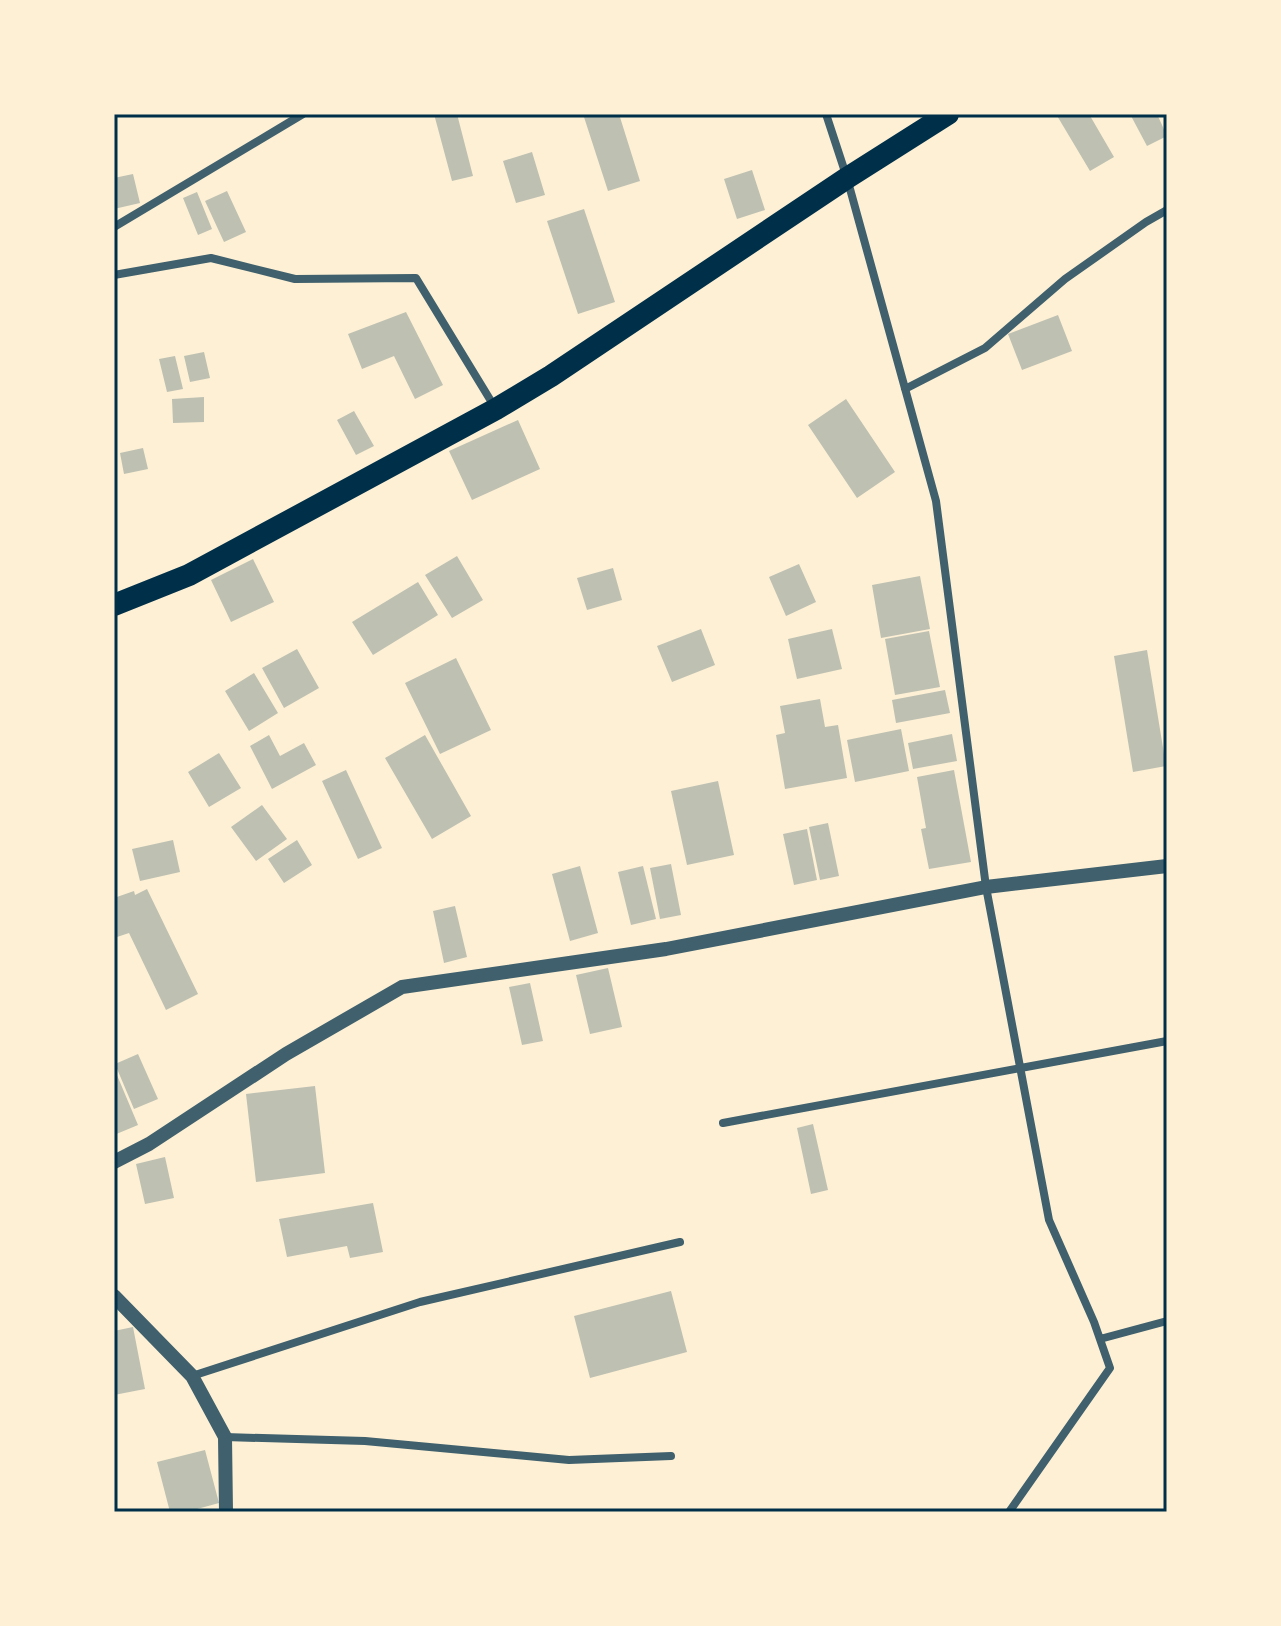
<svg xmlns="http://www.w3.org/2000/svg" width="1281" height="1626" font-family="'Public Sans',sans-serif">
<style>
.building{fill:#bec0b2}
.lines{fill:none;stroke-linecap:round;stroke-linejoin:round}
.minor{stroke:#3f606c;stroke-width:8}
.tertiary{stroke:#3f606c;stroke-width:14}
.trunk{stroke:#003049;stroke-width:22}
.neatline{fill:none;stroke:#003049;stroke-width:3}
</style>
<rect width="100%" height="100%" fill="#fdf0d5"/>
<path class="building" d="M434,114h23l16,62 -21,5z
M583,114h36l21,67 -32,10z
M1056,114h33l25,43 -24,14z
M1130,114h27l10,22 -20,10z
M532,152l13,43 -29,8 -13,-42z
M752,170l13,40 -28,9 -13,-40z
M133,174l7,29 -26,6v-31z
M227,191l19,41 -22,10 -19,-41z
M197,192l15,37 -14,6 -15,-37z
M584,209l31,93 -37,12 -31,-93z
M406,312l37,73 -28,14 -21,-43 -32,13 -14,-35z
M1058,315l14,36 -50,19 -14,-36z
M204,352l6,26 -20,4 -6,-26z
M175,356l8,33 -16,3 -8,-33z
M204,397v25l-31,1 -1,-24z
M846,399l49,73 -38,26 -49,-73z
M354,411l20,35 -18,9 -19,-35z
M518,420l22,49 -68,31 -23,-49z
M143,448l5,21 -24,5 -4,-21z
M457,556l26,44 -31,18 -27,-43z
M253,559l21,43 -43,20 -20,-42z
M799,564l17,38 -30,14 -17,-39z
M613,568l9,32 -35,10 -10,-32z
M920,576l10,53 -49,9 -9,-53z
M418,582l20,33 -65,40 -21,-33z
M701,629l14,36 -43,17 -15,-36z
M832,629l10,40 -45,10 -9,-40z
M929,631l11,56 -45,8 -10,-56z
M297,649l22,39 -35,20 -22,-40z
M1147,650l19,116 -33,6 -19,-116z
M456,658l35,72 -51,24 -35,-71z
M254,673l24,40 -29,18 -24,-40z
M945,690l5,23 -54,10 -4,-23z
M820,699l5,28 13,-2 9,53 -62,11 -9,-54 9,-2 -5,-27z
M901,729l8,42 -54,11 -8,-42z
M952,734l5,27 -44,8 -5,-26z
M269,735l11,21 24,-13 12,22 -44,24 -22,-43z
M425,735l46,81 -39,23 -47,-81z
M219,753l22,35 -32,19 -21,-35z
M346,770l36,78 -24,11 -36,-78z
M954,770l17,92 -42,7 -8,-40 5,-1 -9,-51z
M718,781l16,74 -47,10 -16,-74z
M262,805l25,34 -31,22 -25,-34z
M828,823l11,53 -19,4 -11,-53z
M807,829l10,51 -23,5 -11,-51z
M173,840l7,32 -40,9 -8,-32z
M297,840l15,25 -28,18 -16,-24z
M671,864l10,51 -21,4 -10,-51z
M580,866l18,67 -28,8 -18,-67z
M643,866l13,53 -25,6 -13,-53z
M147,889l51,105 -32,16 -37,-77 -15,5v-40l20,-7 1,4z
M455,906l12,51 -23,6 -11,-52z
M608,968l14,59 -32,7 -14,-59z
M530,983l13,58 -21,4 -13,-58z
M138,1054l20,45 -24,10 -19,-45z
M114,1068l24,57 -24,10z
M315,1086l10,87 -69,9 -10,-88z
M813,1124l15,66 -17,4 -14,-66z
M165,1157l9,41 -29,6 -9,-40z
M373,1203l10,49 -33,6 -3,-12 -60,11 -8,-38z
M671,1291l16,61 -97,26 -16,-62z
M133,1327l12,62 -31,6v-64z
M205,1450l14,53 -33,9h-16l-13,-50z"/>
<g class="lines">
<path class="minor" d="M826,114l21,64 89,323 50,386 63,333 45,102 16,46 -101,144
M114,227l189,-113
M114,275l97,-17 84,21 121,-1 78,128
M905,389l80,-41 80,-69 81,-57 21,-12
M723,1123l444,-82
M1100,1339l67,-18
M192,1376l228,-74 260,-60
M225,1437l140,4 204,19 102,-4"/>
<path class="tertiary" d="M114,1162l35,-18 137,-90 116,-67 264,-38 320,-62 181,-21
M114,1296l78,80 33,61 1,75"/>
<path class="trunk" d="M114,605l75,-30 307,-166 55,-33 296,-198 101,-64"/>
</g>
<rect width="1281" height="1626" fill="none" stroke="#fdf0d5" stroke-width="232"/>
<rect x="116" y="116" width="1049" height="1394" class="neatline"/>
</svg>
